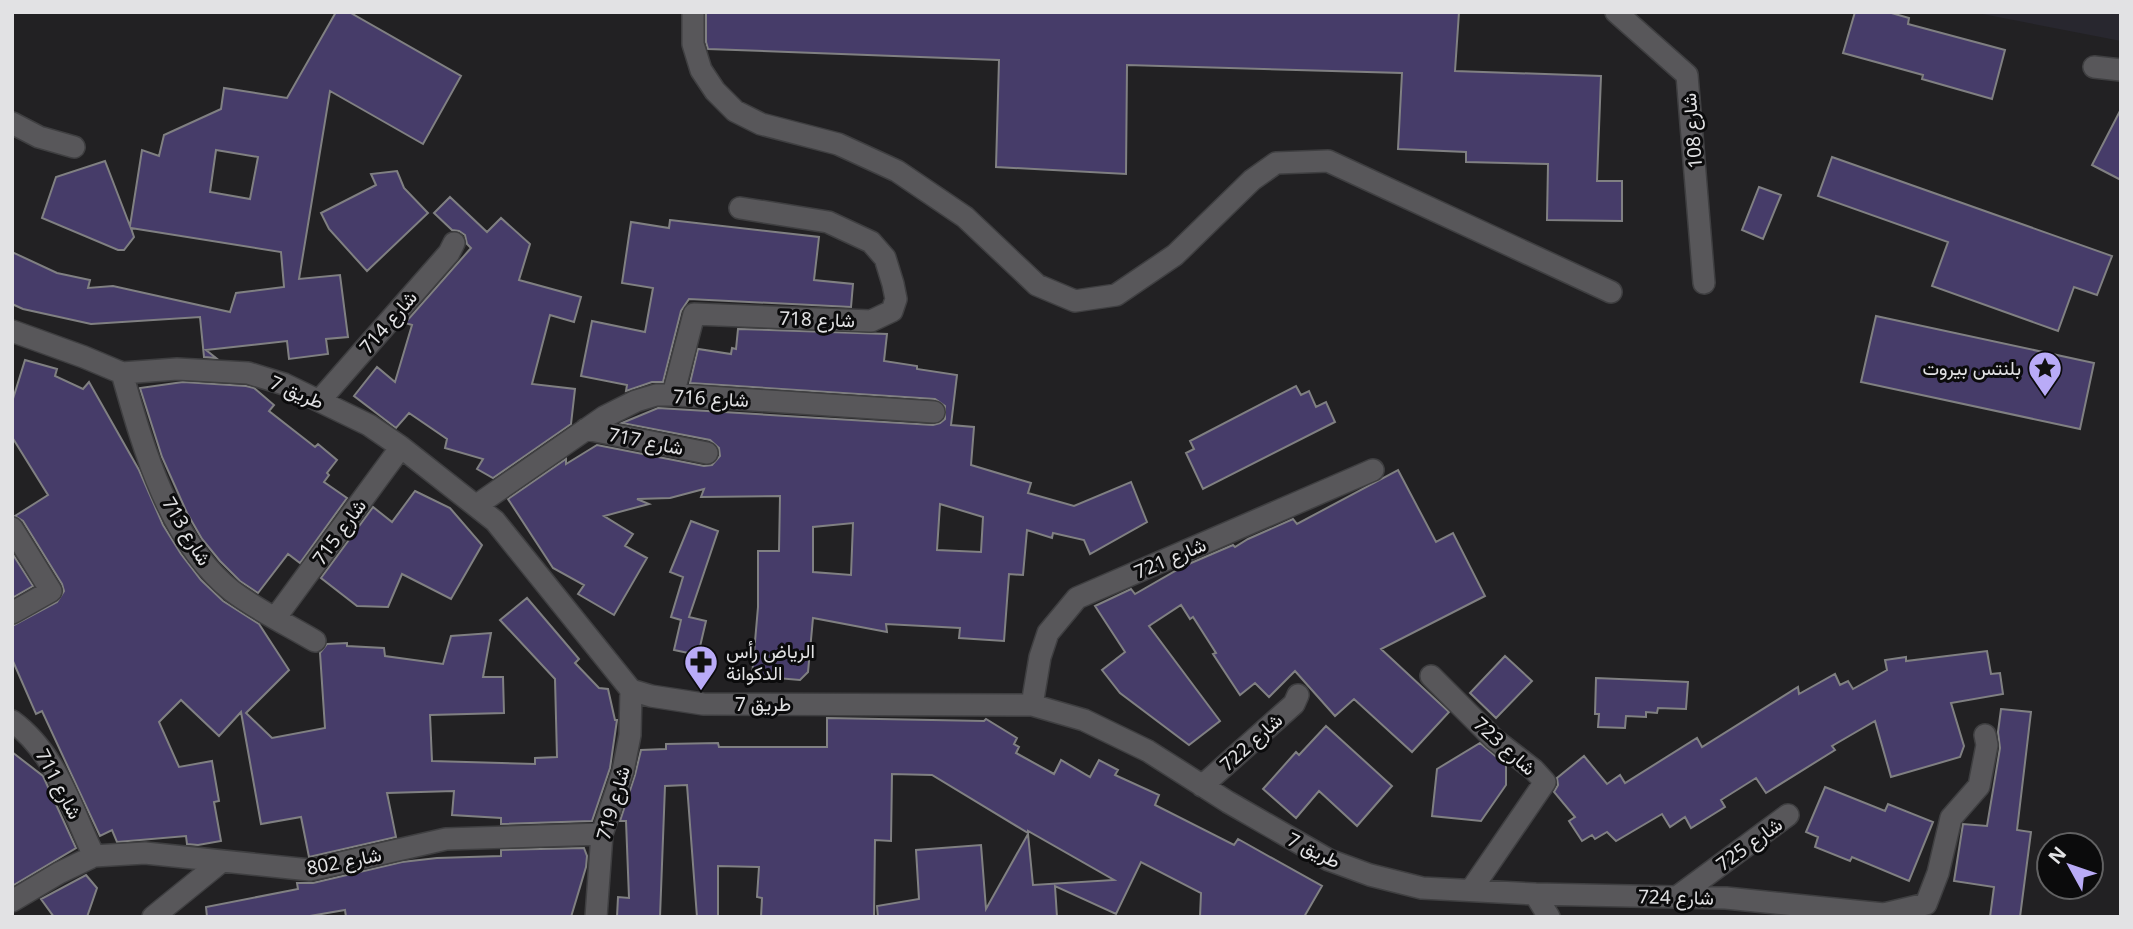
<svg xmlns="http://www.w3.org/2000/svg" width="2133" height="929" font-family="'Noto Sans',Vazirmatn,sans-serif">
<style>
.built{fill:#28272f}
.building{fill:#463c69;stroke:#808082;stroke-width:2;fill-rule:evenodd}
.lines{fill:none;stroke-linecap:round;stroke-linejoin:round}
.minor-casing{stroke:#3f3f41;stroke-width:24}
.minor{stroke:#58575a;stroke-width:21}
.labels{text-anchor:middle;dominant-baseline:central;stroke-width:6;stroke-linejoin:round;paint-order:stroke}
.street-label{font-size:19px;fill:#e2e2e4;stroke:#0b0b0c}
.poi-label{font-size:19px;fill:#e2e2e4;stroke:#0b0b0c;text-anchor:end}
</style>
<rect width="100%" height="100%" fill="#222123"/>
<path class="built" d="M1972,12h149v29z"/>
<path class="building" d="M336,12h13l112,64 -38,68 -93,-53 -31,188 41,-4 8,62 -22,2 2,15 -39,5 -2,-18 -81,9 10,8 -12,-1 -4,-40 -109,7 -68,-15 -11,-5v-52l45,21 33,7 -2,8 25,-2 117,26 6,-19 48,-6 -3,-35 -150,-24 3,9 -10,13h-6l-76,-32 14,-41 49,-16 25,65 12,-76 17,6 5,-21 57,-26 3,-21 63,10zM216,150l42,7 -8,42 -40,-7z
M706,12h753l-4,59 146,5 -4,105h25v40l-75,-1 1,-56 -82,-2v-10l-68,-3 4,-76 -275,-8 -1,109 -130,-7 3,-107 -291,-11 -2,-7z
M1855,12h33l21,6 -1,6 97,26 -13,49 -70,-20 1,-4 -80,-22z
M2121,109v71l-29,-15z
M1832,157l280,99 -15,39 -23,-8 -16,44 -126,-45 16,-44 -130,-46z
M397,171l7,17 24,25 -61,58 -38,-42 -8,-16 55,-28 -5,-11z
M1759,187l22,8 -18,44 -21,-9z
M450,197l37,35 14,-14 29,26 -11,36 62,17 -7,25 -24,-7 -18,69 43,5 -4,35 -78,54 -16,-9 6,-10 -38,-11 2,-9 -38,-26 -13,15 -42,-32 23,-29 18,15 17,-57 -7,-2 66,-75 -4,-4 -2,-9 -6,-4 -7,-1 -18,-17z
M670,220l149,17 -5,43 39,4 -2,23 -162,-8 -8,12 -18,71h-11l-26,9 1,-6 -46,-9 11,-55 53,11 8,-44 -31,-5 9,-61 38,6z
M1876,316l218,47 -14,66 -219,-47z
M738,329l149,5 -3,27 33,5v3l40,6 -6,50 23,2 -3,38 60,18 -3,10 46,13 57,-24 16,40 -57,32 -6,-14 -31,-7 -1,5 -25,-8 -4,45 -14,-1 -5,67 -45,-3 1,-10 -74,-4 1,8 -74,-14 -5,54 -8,8 -48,-4 6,-69v-56h21l1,-55 -79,1 3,-8 -34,9 -33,1 12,5 -45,12 29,18 -8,12 22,12 -33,57 -36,-21 6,-9 -31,-17 -45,-69 58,-40v5l31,-19 107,21 8,-1 8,-9 -1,-8 -9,-8 -88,-17 36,-15 275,17 7,-2 5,-4v-13l-10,-7 -245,-16 8,-34 33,5 1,-6 4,1zM940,504l43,13 -2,35 -44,-2zM853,523l-2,52 -38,-3v-45z
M25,360l32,9 -2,7 28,13 6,-7 50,88 24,55 18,29 20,26 22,21 36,23 30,46 -43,43 26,25 53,-10 -5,-75 7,-9 20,-1v3l37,2 1,8 58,8 8,-28 40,-3 -8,44h20l1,36 -74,2 2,46 103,3v-6l22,-1 -2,-78 -55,-59 27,-22 52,61 -4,4 24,25 9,1 7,31h2l-7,48 -18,53 -91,3v-6l-49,-3 2,-24 -67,2 9,44 -87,20 -8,-40 -40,7 -20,-112 -22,24 -38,-36 -22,22 20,45 33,-6 7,40 -5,1 7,39 -23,4 -11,-1 -1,-8 -69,6 -5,-12 -12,6 -58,-125 -6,3 -24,-55v-33l45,-24 7,-11 -2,-7 -39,-63 -8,-5 33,-21 -36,-58v-35z
M183,382l63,4 8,2 20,17 -5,6 46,36 3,-3 19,16 -10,13 2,2 -5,7 23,16 -47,65 -12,-9 -30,39 -18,-12 -20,-20 -18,-22 -15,-26 -25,-56 -22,-69z
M1296,386l5,9 8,-4 7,16 10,-5 9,20 -132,67 -17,-36 8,-4 -4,-8z
M1398,470l38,72 17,-9 32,63 -104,53 68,63 -37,40 -58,-53 -19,17 -40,-45 -26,26 -14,-14 -15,12 -27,-41 3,-1 -23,-36 -3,2 -9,-14 -32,21 71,95 -31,24 -69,-52 -18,-23 23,-18 -30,-46 36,-17 4,5 49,-28 49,-21 2,2 13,-8 45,-20 4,5z
M415,491l35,17 32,37 -31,54 -49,-25 -14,33 -31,-1 -36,-28 52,-71 19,15z
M691,521l27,10 -29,86 17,4 -8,34 -24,-5 7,-30 -10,-3 12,-40 -13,-5z
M12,553l21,33 -21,12z
M1987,651l4,23 9,-1 3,21 -52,9 13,43 -4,11 -69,20 -16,-56 -43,25 3,4 -69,43 -10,-15 -35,22 4,7 -34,21 -6,-11 -15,10 -8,-13 -46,27 -9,-9 -12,7 -3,-4 -10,6 -13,-20 6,-4 -21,-25 4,-7 -1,-7 27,-22 23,28 13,-9 5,8 72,-45 5,9 96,-60 1,7 36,-20 5,11 8,-4 5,8 34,-19 -2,-10 21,-3v4z
M1505,656l27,25 -36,37 -26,-25z
M1596,678l92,4 -2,27 -28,-1 -1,5 -11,-1v5l-20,-1 -1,12 -27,-1 1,-13h-4z
M2001,709l30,3 -14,118 14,2 -11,85h-30l4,-30 -40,-6 9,-57 24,2 13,-78 -2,-16z
M827,718l157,3 2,-2 31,19 -3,6 5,3 -3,6 38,21 7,-14 29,17 9,-17 19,10 -3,5 44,20 -4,10 79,40 4,-6 84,47 -18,31h-104l1,-24 -60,-31 -25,52 -61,-28 2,31h-179l-1,-11 42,-7 -3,-49 65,-5 5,64 42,-75 5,51 81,-5 -86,-49v2l-96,-58 -40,-1 -1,67 -16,-1 -1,77h-113l1,-19 -5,-1 2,-30 -41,-1v51h-21l-10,-132 -22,1 -5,131h-43l1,-20 11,1 -3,-77h-6l15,-46 6,-25 25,-1v-5l52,-1 1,4h108z
M1326,726l66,60 -35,40 -38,-35 -23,27 -33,-29 33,-37 3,3z
M1480,743l26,22v20l-25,36 -49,-5 5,-47z
M12,752l31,24 33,72 -64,38z
M1825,787l60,24 3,-7 45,18 -24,59 -57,-24 -2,4 -35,-14 3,-10 -12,-5z
M584,848l3,8 -1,11 -15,50h-225l-1,-7 -41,7h-97l-1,-10 92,-18 -1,-6h16l89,-21 35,-4 64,-2v-6z
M86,875l11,13 -10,29h-33l-13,-18z"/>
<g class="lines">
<g class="minor-casing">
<path id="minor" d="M693,12v32l8,26 14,21 20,20 26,13 77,20 59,27 68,46 72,68 38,16 41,-6 59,-40 77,-75 24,-17 52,-2 283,131
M1616,12l71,63 17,208
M2094,67l27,3
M12,123l27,14 35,10
M12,331l72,26 38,16 55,-4 71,4 36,11 85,41 32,22 94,74 136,169 20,6 52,8 329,1 52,15 64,31 80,51 101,58 41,15 52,13 113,6 14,23
M122,373c21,74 47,168 110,218 25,19 56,34 83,50
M673,395l21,-81 177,7 21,-10 4,-12 -3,-15 -8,-26 -14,-16 -43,-20 -88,-14
M320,400l129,-147 5,-10
M586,429l121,24
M477,505l127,-88 32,-16 20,-6h23l255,17
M12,528l39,63 -39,22
M276,617l125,-170
M1431,676l63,63 40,31 11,12 -74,108
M1032,705l8,-48 8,-24 29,-35 296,-128
M12,721c45,33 59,87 82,135
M1202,786l92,-82 4,-9
M1535,894l191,4 158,16 42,-10 12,-31 13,-55 28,-32 8,-41 -2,-10
M1677,897l111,-82
M12,901l47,-28 35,-17 51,-3 165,17 136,-31 156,-5
M153,917l69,-56
M596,917l6,-83 21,-63 7,-36 1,-45"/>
</g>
<use href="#minor" class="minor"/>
</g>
<defs>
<g id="sight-pin" transform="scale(1.75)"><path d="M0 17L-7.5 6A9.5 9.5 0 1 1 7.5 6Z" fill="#b9abf7" stroke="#0b0b0c"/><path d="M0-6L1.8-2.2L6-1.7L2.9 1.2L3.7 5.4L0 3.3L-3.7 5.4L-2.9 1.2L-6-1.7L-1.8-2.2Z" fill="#111"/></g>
<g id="pharmacy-pin" transform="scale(1.75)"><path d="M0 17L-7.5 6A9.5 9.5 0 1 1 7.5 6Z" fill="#b9abf7" stroke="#0b0b0c"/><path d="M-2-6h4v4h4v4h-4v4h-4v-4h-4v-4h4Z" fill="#111"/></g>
</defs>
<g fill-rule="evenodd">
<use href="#sight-pin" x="2045" y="368"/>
<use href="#pharmacy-pin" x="701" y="662"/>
</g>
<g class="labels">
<g class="street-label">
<text transform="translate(1692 131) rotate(-95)">شارع 108</text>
<text transform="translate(817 319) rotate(2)">شارع 718</text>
<text transform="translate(388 322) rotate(-49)">شارع 714</text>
<text transform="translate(297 392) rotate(23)">7 طريق</text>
<text transform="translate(711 398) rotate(3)">شارع 716</text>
<text transform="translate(646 441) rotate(11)">شارع 717</text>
<text transform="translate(187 531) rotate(59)">شارع 713</text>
<text transform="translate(339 532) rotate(-54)">شارع 715</text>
<text transform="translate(1170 558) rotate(-23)">شارع 721</text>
<text x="763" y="704">7 طريق</text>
<text transform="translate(1251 742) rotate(-42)">شارع 722</text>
<text transform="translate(1505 746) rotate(42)">شارع 723</text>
<text transform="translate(59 784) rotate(62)">شارع 711</text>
<text transform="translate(613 803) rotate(-74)">شارع 719</text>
<text transform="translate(1749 844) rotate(-36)">شارع 725</text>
<text transform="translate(1314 850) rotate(26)">7 طريق</text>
<text transform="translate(344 861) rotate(-11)">شارع 802</text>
<text transform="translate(1676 897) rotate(1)">شارع 724</text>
</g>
<g class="poi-label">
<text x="2021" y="368">بلنتس بيروت</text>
<text x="726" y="651" text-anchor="start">الرياض رأس<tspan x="726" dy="22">الدكوانة</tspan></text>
</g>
</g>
<rect width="2133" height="929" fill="none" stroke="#e2e2e4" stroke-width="28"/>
<g transform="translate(2070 866) rotate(310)"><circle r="33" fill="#0b0b0c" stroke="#616162" stroke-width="2"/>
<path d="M0-5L12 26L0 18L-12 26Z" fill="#b9abf7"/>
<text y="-10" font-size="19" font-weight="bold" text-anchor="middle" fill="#e2e2e4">N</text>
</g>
</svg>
